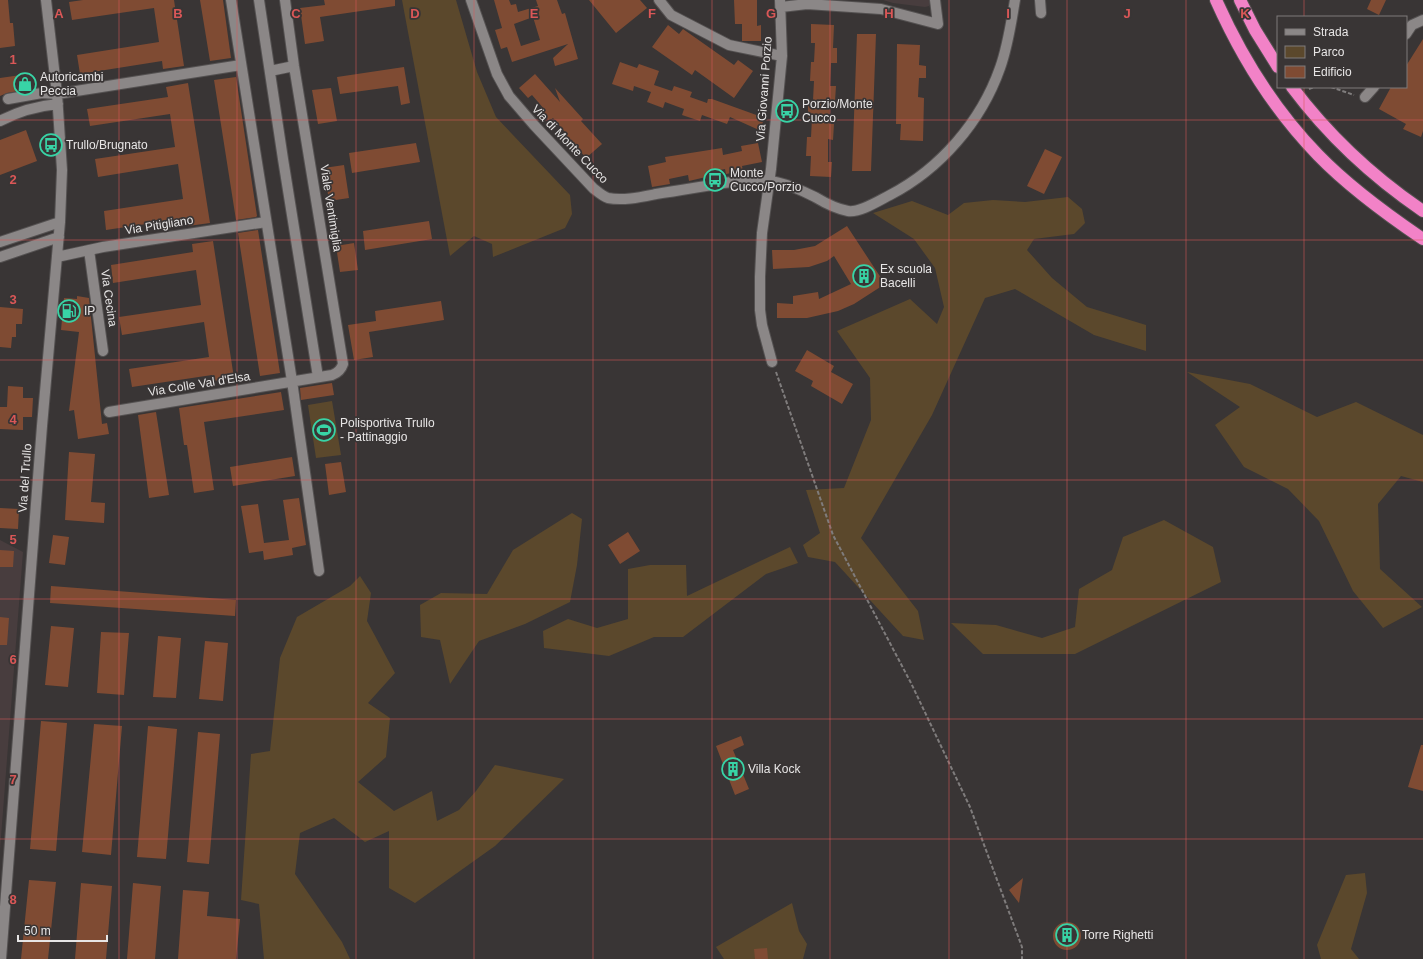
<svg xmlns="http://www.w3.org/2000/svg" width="1423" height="959" font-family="Helvetica,sans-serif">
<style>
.built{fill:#483d3e}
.green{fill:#5b482c}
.building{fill:#7f4b33;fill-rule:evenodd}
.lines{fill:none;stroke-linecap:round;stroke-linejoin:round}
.minor-casing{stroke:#545151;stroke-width:12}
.highway-casing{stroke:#545151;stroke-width:14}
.path{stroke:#7f7c7c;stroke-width:2;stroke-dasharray:4 2;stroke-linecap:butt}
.minor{stroke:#8b8787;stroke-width:10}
.highway{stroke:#f282c7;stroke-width:12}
.grid{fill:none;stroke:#da5757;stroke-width:1;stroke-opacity:0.55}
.labels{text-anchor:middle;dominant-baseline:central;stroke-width:3.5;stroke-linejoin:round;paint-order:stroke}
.poi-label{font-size:12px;fill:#e7e5e5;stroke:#393535;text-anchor:start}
.street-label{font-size:12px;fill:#e7e5e5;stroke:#393535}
.grid-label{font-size:13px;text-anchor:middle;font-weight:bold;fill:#da5757;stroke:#393535;stroke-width:3.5;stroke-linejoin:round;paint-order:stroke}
</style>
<rect width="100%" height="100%" fill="#393535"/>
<path class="built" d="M883,0h47v1l-1,5 -4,1 -32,-4z
M0,540l23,12 -23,298z"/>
<path class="green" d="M402,0h54l21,72 19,45 74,78 2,19 -7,14 -72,29 -1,-13 -18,-8 -24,20z
M1068,197l14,12 3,14 -11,11 -40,5 -7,11 25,28 35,29 59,18v26l-52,-16 -79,-46 -30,9 -53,117 -71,123 57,73 6,29 -21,-4 -68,-74 -27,-5 -5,-12 17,-12 -14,-43 38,-2 27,-68 -1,-42 -33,-47 73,-32 27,25 7,-17 -9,-39 -21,-29 -41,-26 39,-12 36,14 16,-12 29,-3 32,2z
M1187,372l63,12 67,33 39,-15 67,33v47l-22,-6 -23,28 2,65 42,38 -39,21 -30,-37 -34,-70 -31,-32 -44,-22 -29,-42 25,-18z
M332,401l9,54 -25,3 -8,-53z
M572,513l10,6 -5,46 -7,37 -45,22 -46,17 -29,43 -10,-44 -19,-3 -1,-32 21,-12 46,1 26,-44z
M1164,520l49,27 8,35 -146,72h-92l-32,-31 45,2 46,13 33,-11 4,-38 33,-19 11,-33z
M790,547l8,16 -32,11 -83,63h-29l-45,19 -65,-8 -1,-17 25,-12 29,9 31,-9v-50l22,-4h36l1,31z
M360,576l11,17 -4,28 28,52 -27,30 22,15 -4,39 -28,25 36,29 38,-20 5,30 22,-11 17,-19 19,-26 69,14 -69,67 -80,57 -26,-15v-57l-24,11 -31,-24 -34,15 -5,41 47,68 8,17h-86l-5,-55 -18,-4 10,-146 19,-3 10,-93 17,-41 53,-31z
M1365,873l2,20 -16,56 8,10h-38l-4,-14 29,-70z
M792,903l7,28 8,13 -4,15h-79l-8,-12z"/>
<path class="building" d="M0,0h8l2,23h3l2,23 -15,2z
M83,0h91l10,66 -21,3 -1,-8 -82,13 -3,-19 82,-13 -5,-34 -82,12 -3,-18z
M200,0h23l8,58 -21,3z
M324,0h71v6l-75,11 4,24 -19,3 -5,-36 25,-3z
M494,0h15l2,5 5,-1 2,8 20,-6 -2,-6h21l5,14 3,-1 13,46 -23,7 -2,-8 15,-14 -56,18 -5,-15 -6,2 -6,-19 7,-2zM533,17l7,23 -19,6 -7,-22z
M589,0h51l7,8 -31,25z
M734,0h23v26l4,-1v16h-19v-17h-7z
M1371,0h15l-7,15 -12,-6z
M811,24l23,1 -1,23h4v15h-6l-1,23h6l-1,15h-5l-1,23h5l-1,16 -5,-1v23h4l-1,15 -21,-1 1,-20h-5l1,-19h4l1,-19h-4v-18h5l1,-19h-4l1,-19h3l1,-19h-4z
M668,25l11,9 4,-5 51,36 4,-5 15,11 -19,27 -39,-28 -3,5 -40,-28z
M857,34h19l-5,137h-19z
M1423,39v92l-2,6 -18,-8 3,-5 -27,-15 12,-22h15v-21z
M897,44l23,1 -1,20 7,1v12h-7l-1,19 6,1 -1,43 -23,-1 1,-16h-5z
M620,62l17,6 2,-4 20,7 -5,14 18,6 2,-5 18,6 -2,5 17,6 1,-4h4l53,19 -6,12 -29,-13 -3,7 -25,-9 -2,6 -18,-6 2,-6 -19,-7 -2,6 -16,-6 4,-10 -17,-6 -1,5 -21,-7z
M404,67l6,36 -9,2 -3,-19 -58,8 -3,-17z
M28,74l2,15 -23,4 -7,3v-18z
M535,74l25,28 -5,-14 28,31 -2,2 21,23 -16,14 -11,-13 -4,3 -11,-12 5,-4 -12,-14 -4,3 -7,-8 3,-3 -13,-15 -4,3 -9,-10z
M236,77l21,139 -1,1 -20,3 -22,-140z
M188,83l22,140 -22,3 -2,-8 -80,12 -2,-19 79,-12 -5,-35 -80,13 -3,-18 80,-12 -5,-33 -80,12 -3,-17 81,-12 -2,-10z
M331,88l6,33 -19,3 -6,-34z
M26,130l11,31 -37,14v-35z
M416,143l4,19 -68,11 -3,-20z
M758,143l4,19 -20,4 1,5 -17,3 -1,-5 -20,4 1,4 -17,4 -1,-6 -19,4 1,5 -18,3 -4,-21 18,-4 -1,-5 57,-9 1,7 19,-4 -1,-5z
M1045,149l17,8 -18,37 -17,-8z
M344,165l5,33 -20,3 -5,-33z
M429,221l3,18 -67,11 -2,-19z
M847,226l38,58 -31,20 -16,7 -31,7h-30v-15l16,1v-8l25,-4 1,7 32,-15 -17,-28 -7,5 -18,6 -36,2 -1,-19h22l21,-4z
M258,230l22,143 -20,3 -22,-143z
M213,241l21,137 -21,3 -1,-6 -80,12 -3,-18 80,-12 -5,-35 -82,13 -3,-18 82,-12 -5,-35 -83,13 -2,-18 82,-13 -1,-8z
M354,243l4,27 -18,2 -4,-26z
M77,296l12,2 13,126 5,-1 2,11 -31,5 -4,-29 -5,1 10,-79 -18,-2 3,-32 13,1z
M441,301l3,19 -75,12 4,25 -19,3 -6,-35 28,-4 -1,-10z
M0,307l23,2 -1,15h-6v13h-4l-1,11 -11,-1z
M807,350l27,16 -3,6 22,12 -11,20 -31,-18 2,-5 -18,-10z
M332,383l2,12 -33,5 -1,-12z
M8,386l15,1v11h10l-1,19h-9v13l-23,-1v-22h7z
M281,392l3,18 -80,12 10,68 -20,3 -7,-48h-3l-5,-37z
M156,412l13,83 -20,3 -11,-83z
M69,452l26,2 -4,48 14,1 -1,20 -39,-3z
M292,457l3,19 -62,10 -3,-19z
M341,462l5,30 -17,3 -4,-31z
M299,498l7,47 -14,3 1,7 -29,5 -1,-9 -14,2 -8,-47 17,-2 6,39 25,-3 -6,-40z
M0,508l19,1 -1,20 -18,-1z
M628,532l12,19 -20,13 -12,-19z
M53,535l16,2 -4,28 -16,-2z
M0,550l14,1 -1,16h-13z
M51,586l185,14 -1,16 -185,-13z
M0,617l9,1 -2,27h-7z
M51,626l23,2 -6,59 -23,-2z
M101,632l28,1 -5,62 -27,-2z
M158,636l23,2 -5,60 -23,-1z
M205,641l23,2 -5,58 -24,-2z
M41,721l26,2 -11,128 -26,-2z
M94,724l28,2 -11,129 -29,-3z
M148,726l29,3 -11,130 -29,-2z
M198,732l22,2 -11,130 -22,-2z
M741,736l3,9 -11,5 16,39 -14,6 -19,-49z
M1421,745h2v46l-15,-4z
M1023,878l-4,25 -10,-13z
M29,880l27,2 -8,77h-27z
M81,883l31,3 -6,73h-31z
M133,883l28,3 -6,73h-28z
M183,890l26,2 -2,24 33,3 -4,40h-58z
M1053 936a14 14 0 1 1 28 0a14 14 0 1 1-28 0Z
M767,948l1,11h-13l-1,-10z"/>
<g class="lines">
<g class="minor-casing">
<path id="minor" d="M231,0l61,381 27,190
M259,0l24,159 35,218
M471,0l26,74 12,22 25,29 59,63c5,4 9,8 15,10 15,3 33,-1 48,-4 27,-4 54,-9 81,-13 32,-4 50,2 78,16 10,6 22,12 33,14 12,2 32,-11 42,-16 50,-26 91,-73 110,-127 8,-22 11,-45 15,-68
M659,0l12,15 58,30 53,11
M1040,0l1,13
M781,7l26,-3 74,5 57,15 -3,-24
M1406,34l6,-9 11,-5
M270,71l24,-5
M1365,97l9,-10
M8,99l34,-6 15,1 184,-29
M0,121c19,-10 37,-15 58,-17
M0,242l60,-20
M89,250l14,101
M0,257l59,-20
M57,257l46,-10 163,-25
M772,362l-10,-37 -2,-15v-33l2,-44 9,-64 11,-113 -2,-56
M109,412l223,-37c6,-2 9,-5 11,-11l-49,-298 -9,-66
M1,959l41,-533 18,-204 2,-52 -5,-76 -11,-94"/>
</g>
<g class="highway-casing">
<path id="highway" d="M1216,0c25,56 59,111 102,155 31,32 68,59 105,84
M1240,0l15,30 23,37
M1292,87c36,48 81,90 131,124"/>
</g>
<path class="path" d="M1331,87l23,8
M1309,89l5,-2
M776,372l57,163 78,148 59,124 52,140v12"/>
<use href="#minor" class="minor"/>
<use href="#highway" class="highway"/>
</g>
<path class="grid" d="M119,0v959M237,0v959M356,0v959M474,0v959M593,0v959M712,0v959M830,0v959M949,0v959M1067,0v959M1186,0v959M1304,0v17M1304,87v872M0,120h1423M0,240h1423M0,360h1423M0,480h1423M0,599h1423M0,719h1423M0,839h1423"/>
<defs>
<g id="shop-ring" transform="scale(1.15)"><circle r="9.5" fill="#393535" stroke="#38d4a6" stroke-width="1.5"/><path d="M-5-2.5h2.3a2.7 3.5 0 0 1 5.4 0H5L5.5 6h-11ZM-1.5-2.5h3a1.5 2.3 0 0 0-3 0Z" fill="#38d4a6"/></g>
<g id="bus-ring" transform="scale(1.15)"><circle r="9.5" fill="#393535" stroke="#38d4a6" stroke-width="1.5"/><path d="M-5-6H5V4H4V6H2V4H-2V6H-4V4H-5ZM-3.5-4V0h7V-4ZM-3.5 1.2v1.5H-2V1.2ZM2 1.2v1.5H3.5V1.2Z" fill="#38d4a6"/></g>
<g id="building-ring" transform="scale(1.15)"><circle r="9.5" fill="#393535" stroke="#38d4a6" stroke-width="1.5"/><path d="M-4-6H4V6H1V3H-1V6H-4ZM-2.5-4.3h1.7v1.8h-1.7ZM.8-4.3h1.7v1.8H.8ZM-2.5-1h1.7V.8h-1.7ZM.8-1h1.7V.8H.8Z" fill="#38d4a6"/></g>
<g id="fuel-ring" transform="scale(1.15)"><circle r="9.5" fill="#393535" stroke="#38d4a6" stroke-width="1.5"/><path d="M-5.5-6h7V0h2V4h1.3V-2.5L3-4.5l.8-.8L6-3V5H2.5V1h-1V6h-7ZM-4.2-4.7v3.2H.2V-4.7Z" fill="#38d4a6"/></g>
<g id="stadium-ring" transform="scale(1.15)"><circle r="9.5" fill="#393535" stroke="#38d4a6" stroke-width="1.5"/><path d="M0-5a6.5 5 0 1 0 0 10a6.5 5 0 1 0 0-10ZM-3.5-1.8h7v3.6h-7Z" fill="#38d4a6"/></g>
</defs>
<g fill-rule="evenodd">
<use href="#shop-ring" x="25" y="84"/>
<use href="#bus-ring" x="787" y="111"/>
<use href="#bus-ring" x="51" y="145"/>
<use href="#bus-ring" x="715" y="180"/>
<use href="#building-ring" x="864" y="276"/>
<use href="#fuel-ring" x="69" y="311"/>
<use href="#stadium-ring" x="324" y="430"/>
<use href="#building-ring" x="733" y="769"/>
<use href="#building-ring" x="1067" y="935"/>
</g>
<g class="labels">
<g class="poi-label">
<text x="40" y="77">Autoricambi<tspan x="40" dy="14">Peccia</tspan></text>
<text x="802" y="104">Porzio/Monte<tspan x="802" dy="14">Cucco</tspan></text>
<text x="66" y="145">Trullo/Brugnato</text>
<text x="730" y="173">Monte<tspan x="730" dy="14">Cucco/Porzio</tspan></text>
<text x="880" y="269">Ex scuola<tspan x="880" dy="14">Bacelli</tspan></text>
<text x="84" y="311">IP</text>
<text x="340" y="423">Polisportiva Trullo<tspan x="340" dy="14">- Pattinaggio</tspan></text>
<text x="748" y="769">Villa Kock</text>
<text x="1082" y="935">Torre Righetti</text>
</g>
<g class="street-label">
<text transform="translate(764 89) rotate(-86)">Via Giovanni Porzio</text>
<text transform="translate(570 144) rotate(46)">Via di Monte Cucco</text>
<text transform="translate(331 208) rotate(81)">Viale Ventimiglia</text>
<text transform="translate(159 225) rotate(-9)">Via Pitigliano</text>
<text transform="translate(109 298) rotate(82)">Via Cecina</text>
<text transform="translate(199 384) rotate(-9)">Via Colle Val d'Elsa</text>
<text transform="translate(25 478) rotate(-86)">Via del Trullo</text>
</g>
</g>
<g class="grid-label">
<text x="59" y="18">A</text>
<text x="178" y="18">B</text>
<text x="296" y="18">C</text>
<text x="415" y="18">D</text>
<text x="534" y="18">E</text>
<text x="652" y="18">F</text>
<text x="771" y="18">G</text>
<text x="889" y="18">H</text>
<text x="1008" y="18">I</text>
<text x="1127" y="18">J</text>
<text x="1245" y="18">K</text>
<text x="13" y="64">1</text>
<text x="13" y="184">2</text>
<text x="13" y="304">3</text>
<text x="13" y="424">4</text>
<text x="13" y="544">5</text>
<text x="13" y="664">6</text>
<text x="13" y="784">7</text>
<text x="13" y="904">8</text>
</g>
<rect x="1277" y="16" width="130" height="72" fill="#393535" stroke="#7f7b7b"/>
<rect x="1285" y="29" width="20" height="6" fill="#8b8787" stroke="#7f7b7b"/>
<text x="1313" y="36" font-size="12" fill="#e7e5e5">Strada</text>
<rect x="1285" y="46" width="20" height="12" fill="#5b482c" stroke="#7f7b7b"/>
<text x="1313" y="56" font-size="12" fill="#e7e5e5">Parco</text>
<rect x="1285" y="66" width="20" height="12" fill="#7f4b33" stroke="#7f7b7b"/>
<text x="1313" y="76" font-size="12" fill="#e7e5e5">Edificio</text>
<path d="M18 935v6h89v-6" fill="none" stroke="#e7e5e5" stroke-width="2"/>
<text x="24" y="935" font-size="12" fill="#e7e5e5" stroke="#393535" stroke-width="3" paint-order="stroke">50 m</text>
</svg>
